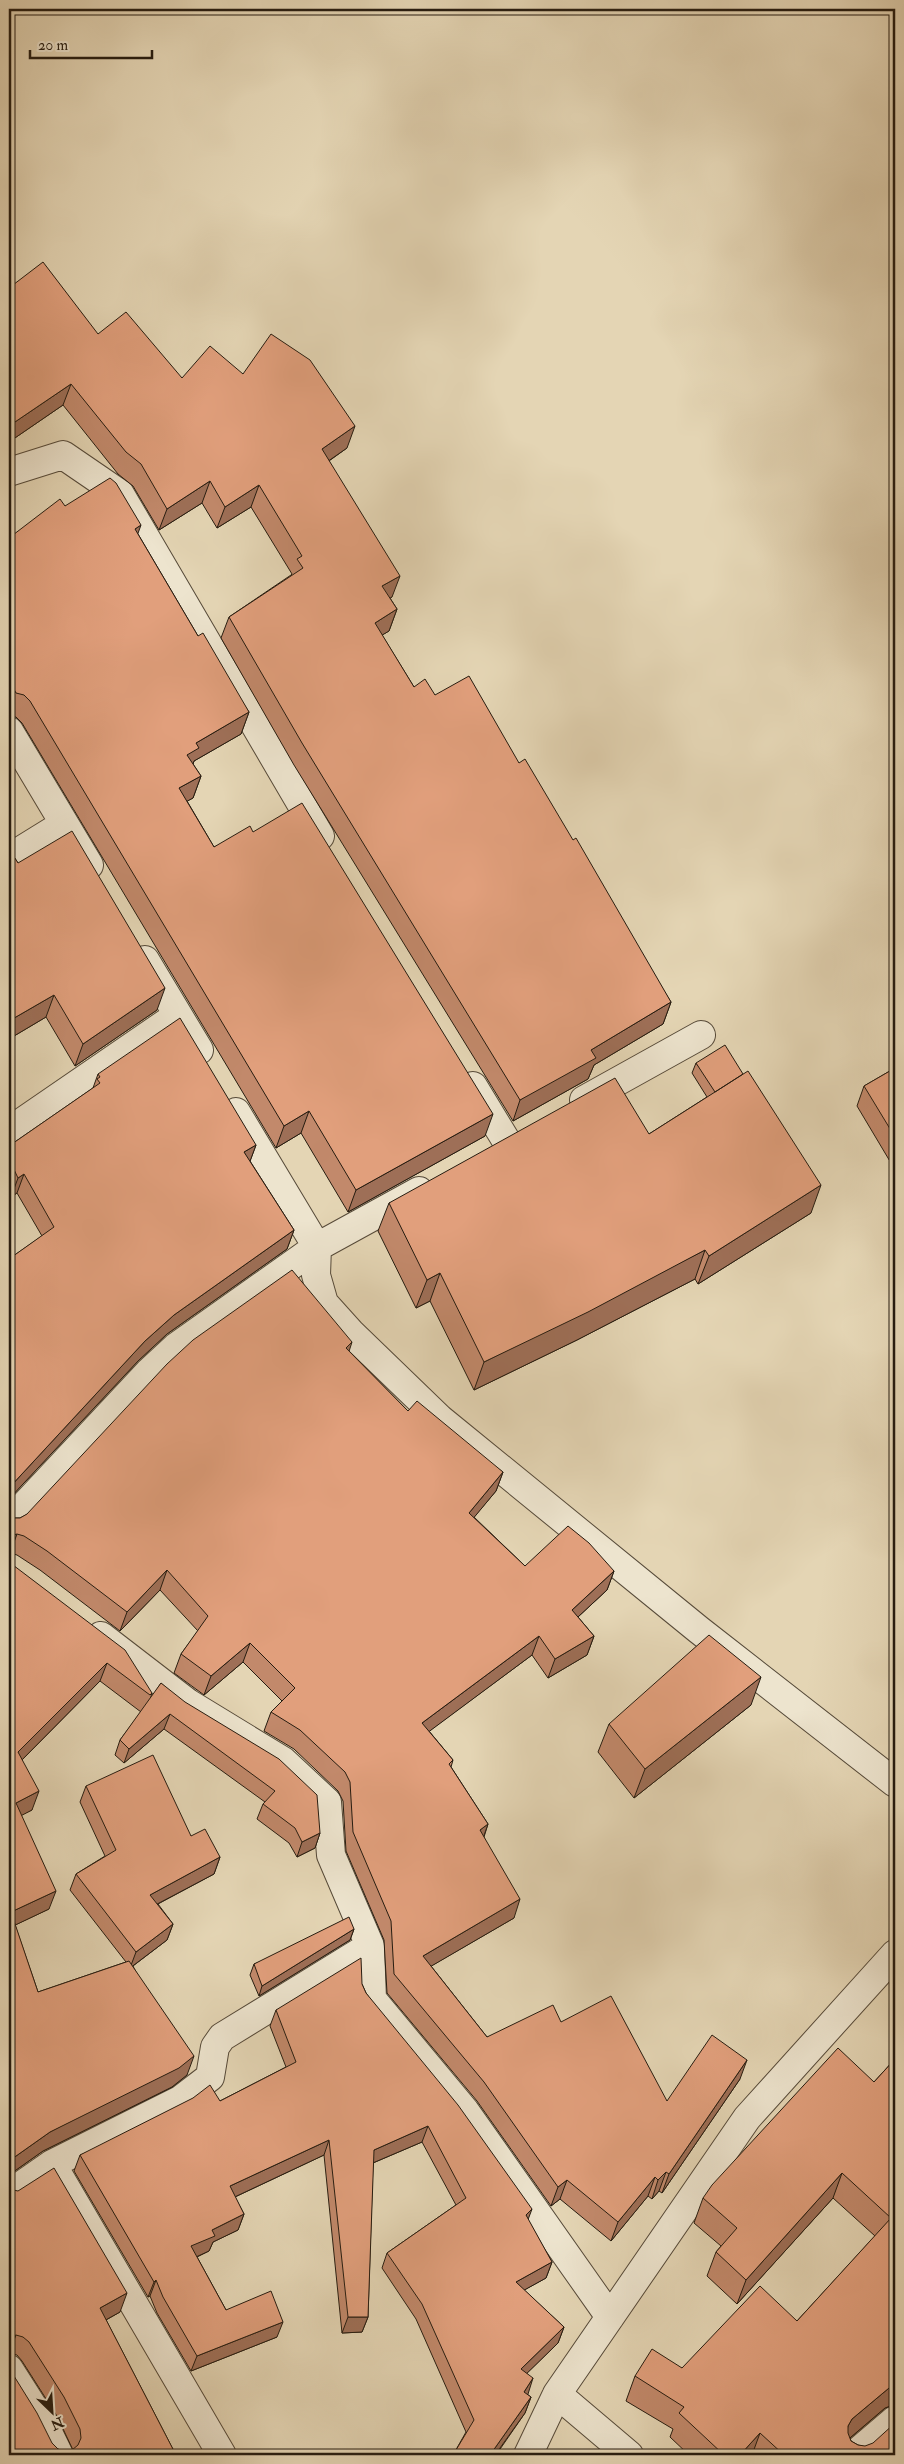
<svg xmlns="http://www.w3.org/2000/svg" width="904" height="2464" font-family="'IM FELL Double Pica',serif">
<style>
.lines{fill:none;stroke-linecap:round;stroke-linejoin:round}
.minor-casing{stroke:#564a39;stroke-width:30}
.minor{stroke:#ede4ce;stroke-width:28}
.wall{fill:#c2896b;stroke:#261c10}
.shaded-wall{fill:#9e6f57;stroke:#261c10}
.building{fill:#e19f7c;stroke:#261c10}
</style>
<rect width="100%" height="100%" fill="#e4d5b4"/>
<filter id="stains"><feTurbulence type="fractalNoise" baseFrequency=".004" numOctaves="4"/><feColorMatrix values="0 0 0 0 .2 0 0 0 0 .09 0 0 0 0 .02 0 0 0 .5 -.17"/></filter>
<radialGradient id="worn" r=".72"><stop offset=".6" stop-color="#630" stop-opacity="0"/><stop offset="1" stop-color="#630" stop-opacity=".3"/></radialGradient>
<g class="lines">
<g class="minor-casing">
<path id="minor" d="M9,472l54,-17 57,39 200,342
M9,731l80,134
M9,858l55,-34
M145,960l54,90
M473,1086l34,56
M584,1100l117,-65
M236,1112l81,135 -1,28 8,28 27,30 89,86 259,211 196,153
M9,1131l169,-116
M9,1522l140,-150 27,-25 141,-100 102,-56
M101,1636l87,67 95,58 44,41 4,53 39,91 2,53 93,112 145,206
M52,2164l170,291
M9,2194l43,-30 128,-64 30,-23 5,-30 7,-10 148,-91
M9,2369l35,55 15,31
M557,2394l72,61
M528,2455l29,-61 190,-276 148,-164
M854,2455l41,-35"/>
</g>
<use href="#minor" class="minor"/>
</g>
<path class="wall" d="M98,334l84,44 61,-4 104,74 -18,13 63,136 -2,1 7,11 -8,22 -7,4 32,52 21,8 84,68 152,239 -8,22 -69,41 -6,14 -75,42 -219,-356 -73,-127 8,-21 62,-42 1,-1 -41,-67 -34,21 -15,-25 -43,27 -26,-44 -15,-12 -55,-69 -54,37z
M65,506l73,28 60,102 51,76 -8,22 -47,27 -1,3 8,12 -8,22 -6,3 27,46 39,-15 232,304 -137,76 -47,-79 -25,15 -254,-425 -6,-6 -7,-1v-178z
M9,849l9,14 139,147 -82,56 -29,-49 -37,22z
M696,1063l115,150 -113,71 -3,-5 -118,61 -103,50 -44,-89 -14,7 -38,-77 11,-28 260,-69 58,-37 -15,-24z
M895,1068v93l-4,2 -34,-57 7,-20z
M98,1074l158,71 -6,16 44,69 -7,19 -120,85 -29,27 -129,138v-240l33,-23 -25,-43 -6,4 -2,-5v-46l84,-58z
M349,1351l59,60 95,61 -7,19 -22,26 51,49 89,5 -7,19 -29,27 16,19 -7,19 -39,23 -16,-23 -103,76 24,29 -2,7 37,57 -4,13 30,81 -83,48 56,71 74,-15 106,79 73,-22 -78,114 -3,-2 -7,8 -4,-3 -37,45 -51,-42 -9,7 -74,-105 -90,-108 -3,-53 -38,-89 -3,-50 -5,-10 -44,-42 -30,-18 7,-19 11,-11 -39,-39 -39,33 -30,-22 7,-19 17,-23 -38,-41 -40,41 -80,-61 -23,-15 -7,-2 3,-35h7z
M9,1562l143,131 -2,7 11,-17 159,150 -5,15 -18,9 -8,-14 -32,-24 6,-15 2,-2 -101,-73 -40,34 -9,-8 5,-15 21,-28 -41,-31 -78,79 10,50 -11,5 28,94 -34,16 23,67 88,-30 -56,-72 6,-16 29,-18 -25,-54 6,-16 105,50 29,21 -6,17 -56,30 15,20 -6,16 -34,26 54,109 -15,12 -129,64 -34,24z
M751,1705l-117,93 -36,-46 11,-28z
M354,1929l-4,11 -91,56 -9,-21 4,-11z
M362,1984l4,9 162,227 24,42 -6,16 -22,12 40,37 -6,16 -31,30v21l4,3 -6,16 -29,42h-43l13,-23 -50,-113 -34,-51 5,-15 69,-48 -34,-63 -49,21 -5,154 -6,15 -20,1 -18,-178 -89,42 9,17 -6,16 -25,12 -4,9 -12,6 29,53 51,27 -86,34 -34,-58 -7,-17 -2,1 -74,-126 6,-16 140,-54 66,-34 -16,-41 6,-16z
M895,2059v346h-2l-8,3 -35,30 1,3 7,4 37,10h-206l-19,-18 3,-8 -47,-28 9,-25 47,-8 115,-47 78,-85 -42,-38 -96,106 -30,-28 9,-24 5,-6 -27,-23 9,-25 171,-116z
M9,2189l111,123 -14,8 70,135h-167l43,-12 6,6 6,3 9,-2 -16,-34 -35,-55 -5,-6 -8,-2z"/>
<path class="shaded-wall" d="M71,384l-8,21 -54,37v-16z
M355,426l-8,22 -33,23 8,-22z
M210,481l-8,22 -43,27 8,-21z
M259,485l-8,22 -34,21 8,-21z
M141,525l-8,22 2,-18z
M400,576l-8,21 -18,11 8,-22z
M397,609l-8,22 -22,13 8,-21z
M249,712l-8,22 -47,27 -3,9 -4,-15 9,-12z
M201,776l-8,22 -22,12 8,-22z
M165,988l-8,22 -82,56 8,-22z
M54,995l-8,22 -37,22v-18z
M671,1002l-8,22 -69,41 -6,14 -75,42 7,-21 71,-50z
M309,1111l-8,22 -25,15 8,-22z
M493,1114l-8,22 -137,76 8,-22z
M256,1145l-7,19 -5,-12z
M895,1152v9l-4,2z
M24,1174l-7,19 -6,4 7,-19z
M821,1185l-10,28 -113,71 11,-28z
M294,1230l-7,19 -120,85 -29,27 -129,138v-11l136,-147 29,-26z
M705,1250l-10,29 -118,61 -103,50 10,-28z
M440,1273l-10,28 -14,7 11,-28z
M352,1342l-6,19v-13z
M503,1472l-7,19 -34,41 7,-19z
M17,1534l-7,19 -1,1v-18z
M167,1570l-7,20 -40,41 7,-19z
M614,1571l-7,19 -42,39 7,-19z
M539,1636l-7,19 -117,87 7,-19z
M594,1636l-7,19 -39,23 7,-19z
M250,1643l-7,19 -39,33 7,-19z
M107,1663l-7,18 -89,90 7,-19z
M761,1677l-10,28 -117,93 11,-29z
M170,1714l-6,15 -40,34 5,-14z
M39,1791l-7,19 -23,12 7,-19z
M488,1824l-7,20 -1,-14z
M320,1833l-5,15 -18,9 5,-15z
M220,1857l-6,17 -70,37 6,-16z
M56,1891l-7,18 -40,19 2,-16z
M520,1899l-6,19 -98,57 7,-19z
M173,1924l-6,16 -37,28 6,-16z
M354,1929l-4,11 -91,56 3,-10z
M194,2056l-7,19 -15,12 -129,64 -34,24v-14l41,-29z
M747,2060l-7,19 -78,114 7,-19z
M428,2126l-6,16 -54,23 6,-15z
M329,2140l-5,15 -100,47 6,-16z
M666,2172l-7,19 -7,8 6,-19z
M842,2173l-9,25 -96,106 9,-24z
M655,2177l-7,19 -37,45 7,-19z
M567,2180l-7,19 -9,7 7,-19z
M532,2209l-6,16v-10z
M244,2214l-6,16 -25,12 -4,9 -24,11 6,-16 21,-16z
M552,2262l-6,16 -36,20 6,-16z
M156,2280l-6,16 -2,1 6,-15z
M127,2293l-7,19 -27,15 7,-19z
M348,2317h20l-6,15 -20,1z
M283,2322l-6,15 -86,34 6,-15z
M564,2327l-6,16 -43,42 6,-16z
M16,2335l-7,18v-16z
M533,2378l-5,16 -10,14 6,-16z
M895,2383v22h-2l-8,3 -41,35 4,-17 4,-7z
M531,2397l-6,16 -30,42h-5z
M760,2433l-8,22h-12z"/>
<path class="building" d="M43,262l55,72 28,-22 56,66 28,-32 33,28 28,-40 39,26 45,66 -33,23 78,127 -18,10 15,23 -22,14 39,64 11,-8 10,16 34,-19 50,87 6,-4 48,81 3,-2 95,164 -80,48 5,8 -76,42 -218,-357 -73,-126 74,-49 -6,-9 5,-3 -43,-71 -34,22 -15,-26 -43,28 -26,-45 -15,-12 -55,-68 -62,42v-138z
M110,478l6,5 25,42 -6,4 63,107 5,-3 46,79 -53,31 3,5 -12,7 14,21 -22,12 35,59 36,-21 3,6 49,-29 191,311 -137,76 -47,-79 -25,15 -254,-425 -6,-6 -8,-2 -7,-13v-142l51,-39 5,7z
M72,831l93,157 -82,56 -29,-49 -45,26v-172l9,14z
M180,1018l76,127 -12,7 50,78 -120,85 -29,26 -136,147v-229l45,-32 -30,-53 -6,4 -9,-19v-13l91,-63 -3,-4 3,-2 -2,-3z
M725,1045l18,29 -28,18 -19,-29z
M895,1068v69l-31,-51z
M748,1071l73,114 -112,71 -4,-6 -117,62 -104,50 -44,-89 -13,7 -38,-77 226,-125 34,56z
M292,1270l60,72 -6,6 62,63 9,-10 86,71 -34,41 56,53 43,-40 21,17 25,28 -42,39 22,26 -39,23 -16,-23 -117,87 31,37 -4,4 39,60 -8,6 40,69 -97,57 64,81 66,-32 8,17 50,-26 56,105 45,-66 35,25 -78,114 -3,-2 -8,8 -3,-3 -37,45 -51,-42 -9,7 -74,-105 -90,-108 -3,-53 -38,-89 -3,-50 -5,-10 -45,-42 -29,-18 24,-24 -45,-45 -39,33 -30,-22 27,-38 -41,-46 -40,42 -80,-61 -23,-15 -7,-2 -8,2v-20l4,2h7l7,-4 140,-150 26,-24z
M9,1562l116,88 27,43 -2,2 -43,-32 -89,89 21,39 -23,12 40,88 -45,21 27,80 91,-31 65,95 -15,12 -129,64 -41,29z
M709,1635l52,42 -116,92 -36,-45z
M161,1683l24,19 94,57 38,36 3,38 -18,9 -7,-14 -32,-24 12,-13 -105,-77 -41,35 -9,-9z
M153,1755l38,81 14,-7 15,28 -70,38 23,29 -37,28 -60,-78 40,-24 -30,-64z
M349,1917l5,12 -92,57 -8,-22z
M361,1958l1,26 4,9 92,112 74,104 -6,6 26,47 -36,20 48,45 -43,42 12,9 -9,14 7,5 -41,58h-37l21,-35 -52,-116 -35,-51 79,-55 -38,-72 -54,24 -6,167h-20l-19,-177 -99,46 14,28 -32,16 3,6 -24,10 35,64 45,-19 12,31 -86,34 -34,-59 -7,-17 -2,2 -74,-127 113,-57 17,-13 10,16 76,-39 -20,-52z
M838,2048l36,34 21,-23v324l-43,36 -4,7v7l3,8 7,4 7,1 8,-3 22,-20v32h-111l-24,-22 -20,22h-16l-45,-42 5,-6 -49,-31 17,-27 30,19 78,-82 37,35 94,-103 -49,-45 -96,107 -30,-28 21,-24 -34,-30 9,-13z
M54,2168l73,125 -27,15 76,147h-167v-87l28,45 15,30 6,6 6,3 8,-2 6,-5 3,-7 -1,-9 -16,-32 -35,-55 -6,-5 -7,-2 -7,2v-148l9,2z"/>
<rect width="904" height="2464" fill="none" stroke="#e4d5b4" stroke-width="30"/>
<rect x="10" y="10" width="884" height="2444" fill="none" stroke="#261c10" stroke-width="2.5"/>
<rect x="15" y="15" width="874" height="2434" fill="none" stroke="#261c10"/>
<g transform="translate(52 2412) rotate(155)" stroke="#ede4ce" stroke-width="4" paint-order="stroke">
<path d="M0-4L9 19L0 12L-9 19Z" fill="#261c10"/>
<text y="-8" font-size="14" font-weight="bold" text-anchor="middle" fill="#261c10">N</text>
</g>
<path d="M30 50v8h122v-8" fill="none" stroke="#261c10" stroke-width="2.5"/>
<text x="38" y="50" font-size="15" fill="#261c10" stroke="#ede4ce" stroke-width="4" paint-order="stroke">20 m</text>
<rect width="100%" height="100%" filter="url(#stains)"/>
<rect width="100%" height="100%" fill="url(#worn)"/>
</svg>
